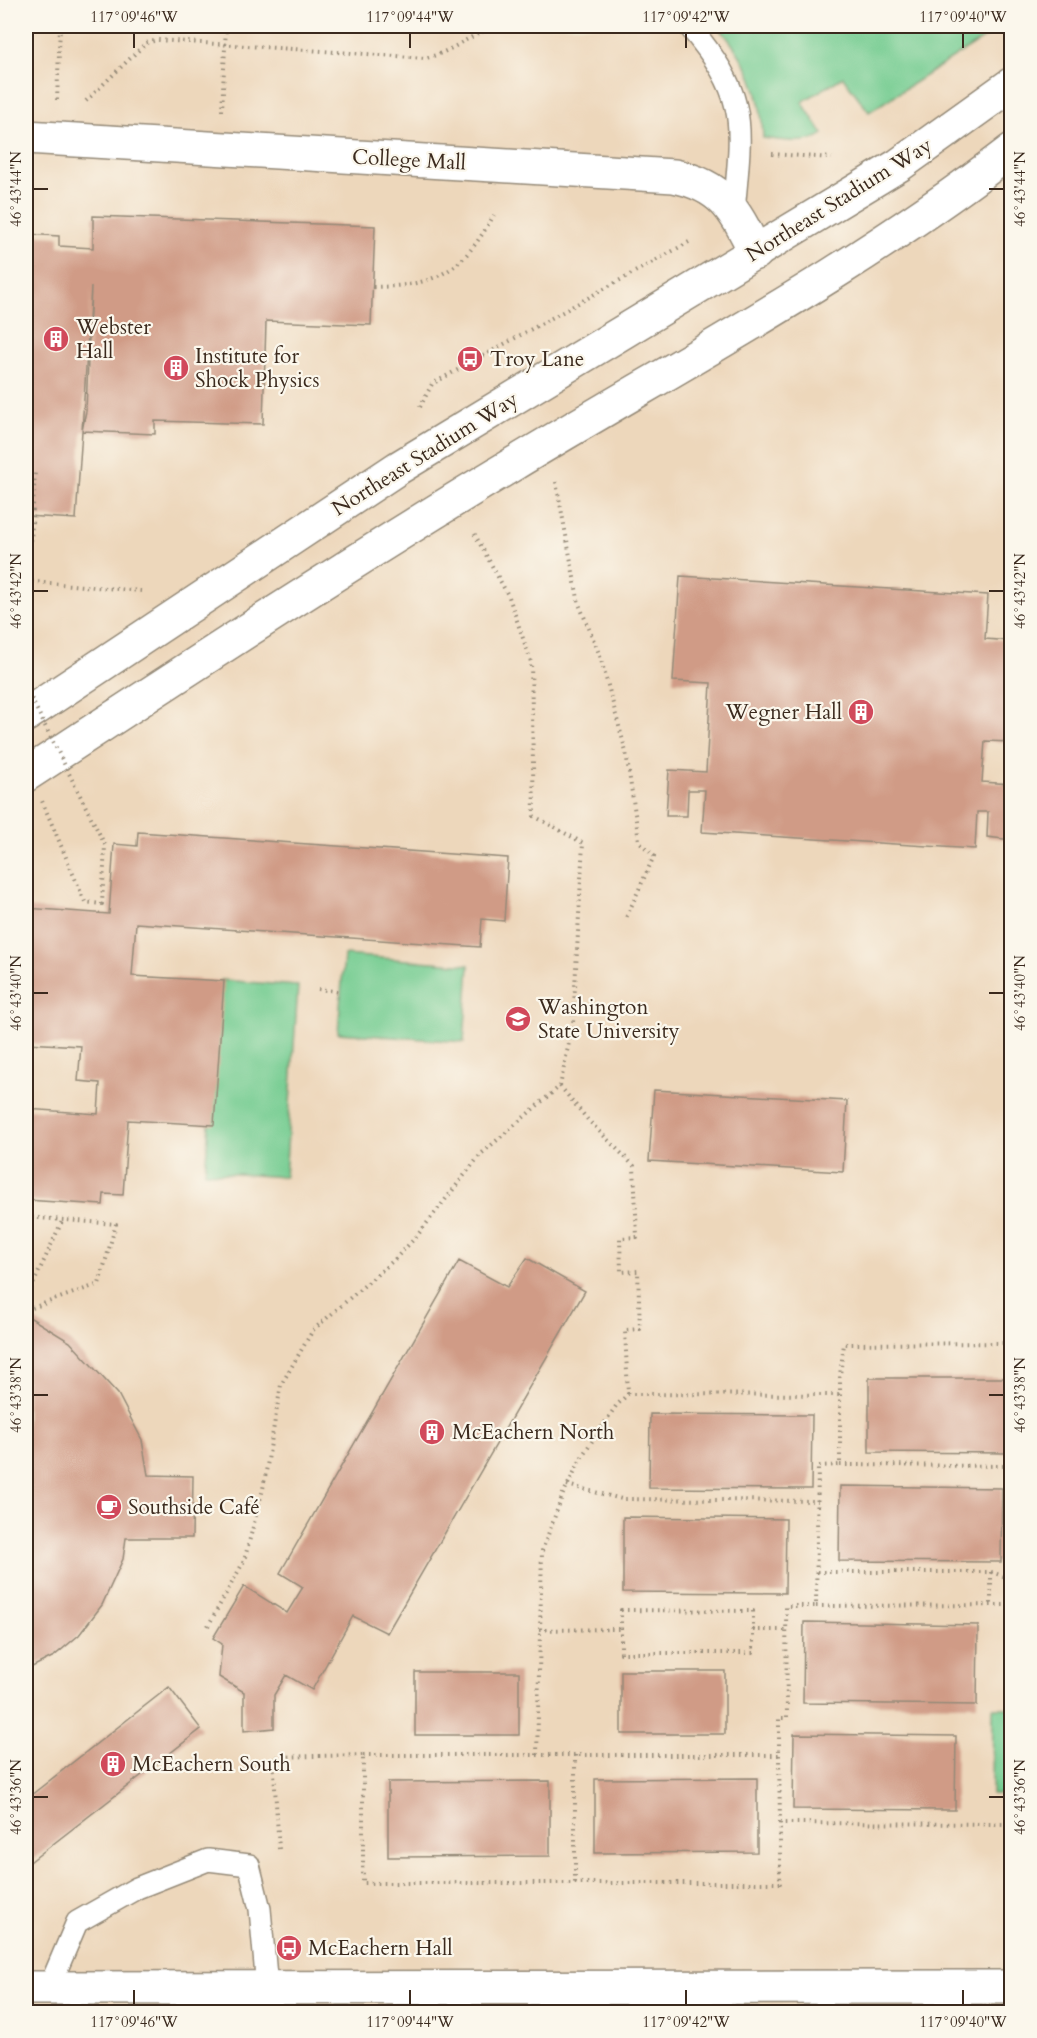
<svg xmlns="http://www.w3.org/2000/svg" width="1037" height="2038" font-family="Cardo,serif">
<style>
.built{fill:#edd7bb}
.green{fill:#75cc91;stroke:#587b58;stroke-width:1.5}
.building{fill:#d09b86;fill-rule:evenodd}
.lines{fill:none;stroke-linecap:round;stroke-linejoin:round}
.lane-casing{stroke:#958a78;stroke-width:24}
.street-casing{stroke:#958a78;stroke-width:36}
.secondary-casing{stroke:#958a78;stroke-width:36}
.path{stroke:#958a78;stroke-width:4;stroke-dasharray:1.5 4.5;stroke-linecap:butt}
.lane{stroke:#fff;stroke-width:21}
.street{stroke:#fff;stroke-width:33}
.secondary{stroke:#fff;stroke-width:33}
.path-bridge{stroke:#958a78;stroke-width:4;stroke-dasharray:1.5 4.5;stroke-linecap:butt}
.ticks{fill:none;stroke:#3b2a1e;stroke-width:2}
.labels{text-anchor:middle;dominant-baseline:central;stroke-width:4.5;stroke-linejoin:round;paint-order:stroke}
.street-label{font-size:21px;fill:#3b2a1e;stroke:#fbf7ec}
.poi-label{font-size:21px;fill:#3b2a1e;stroke:#fbf7ec;text-anchor:start}
.neatline{fill:none;stroke:#3b2a1e;stroke-width:2}
.ticks-label{font-size:15px;text-anchor:middle;fill:#3b2a1e}
</style>
<rect width="100%" height="100%" fill="#fbf7ec"/>
<filter id="ink" filterUnits="userSpaceOnUse"><feTurbulence type="fractalNoise" baseFrequency=".0167" numOctaves="2"/><feDisplacementMap in="SourceGraphic" scale="12" xChannelSelector="R" yChannelSelector="G"/><feConvolveMatrix kernelMatrix="1 2 1 2 8 2 1 2 1" color-interpolation-filters="sRGB"/></filter>
<filter id="wash" filterUnits="userSpaceOnUse"><feTurbulence type="fractalNoise" baseFrequency=".008" numOctaves="4" result="noise"/><feDisplacementMap in="SourceGraphic" scale="24" xChannelSelector="R" yChannelSelector="G"/><feGaussianBlur stdDeviation="1.35" result="paint"/><feColorMatrix in="noise" values="0 0 0 0 0 0 0 0 0 0 0 0 0 0 0 0 0 1.4 0 .05"/><feComposite in="paint" operator="in"/></filter>
<g filter="url(#wash)">
<rect width="100%" height="100%" fill="#efead1"/>
<path class="built" d="M26,26h985v1986h-985z"/>
<path class="green" d="M718,26h285l-134,86 -26,-35 -41,25 21,32c-16,12 -41,6 -60,4 -1,-48 -15,-76 -45,-112z
M344,955l125,10 -5,77 -126,-9z
M221,980l77,6 -13,191 -80,-5z
M993,1708h18v87l-19,-1z"/>
<g id="blocks">
<path class="building" d="M26,26h3l-1,28h-2z
M93,216l282,10 -4,99 -105,-4 -3,103 -108,-3v13l-73,-3 -6,88 -50,-3v-282l33,2v10l34,2zM91,287l-5,124 -4,20z
M680,576l308,19 -3,44 27,2v101l-27,-1 -3,41 30,2v56l-25,-3 1,-25h-11l-2,37 -273,-17 3,-42h-17l-1,26h-21l3,-46 37,2 5,-89 -38,-2z
M138,832l370,26 -4,63 -22,-2 -2,28 -344,-24 -4,53 92,5 -10,144 -86,-5 -5,75 -19,-1 -1,11 -77,-5v-91l72,5 2,-31 -22,-2 3,-35 -55,-3v-135l83,6 5,-70 23,2z
M654,1090l193,11 -4,71 -194,-11z
M527,1258l58,33 -198,342 -34,-17 -41,74 -26,-15 -12,20v33l-30,3v-39l-25,-15 3,-33 -9,-6 31,-52 43,27 16,-26 -23,-14 179,-312 48,26z
M26,1315l44,27 48,52 24,46 6,35 45,1 -1,62h-66l-3,21 -21,46 -23,30 -25,21 -28,14z
M869,1378h143v75l-143,-1z
M650,1414l162,1 -1,74 -162,-1z
M840,1486l162,2 -1,74 -162,-1z
M623,1517l163,2 -1,74 -162,-1z
M804,1622l174,3 -1,80 -174,-2z
M621,1671h104v63h-104z
M415,1672h104v63h-104z
M169,1687l32,42 -175,136v-66z
M794,1734l162,2 -1,74 -162,-1z
M757,1778v74l-162,1v-74z
M550,1781v75l-162,1v-75z"/>
</g>
</g>
<g filter="url(#ink)">
<use href="#blocks" fill-opacity="0" stroke="#958a78" stroke-width="1.5"/>
<g class="lines">
<g class="lane-casing">
<path id="lane" d="M689,26c60,71 53,96 45,185
M49,1988l28,-66 60,-34 71,-28 41,5 11,44 7,79"/>
</g>
<g class="street-casing">
<path id="street" d="M26,137l648,39c50,10 61,35 82,77
M26,1988l986,-1"/>
</g>
<g class="secondary-casing">
<path id="secondary" d="M26,715l372,-247 501,-303 113,-81
M26,775c160,-105 320,-210 484,-309 169,-102 345,-195 502,-316"/>
</g>
<path class="path" d="M185,26l41,2
M57,100l3,-74
M86,101l60,-58 12,-3 268,18c26,-6 45,-24 70,-32
M222,111l4,-85
M772,154l60,4
M373,287c66,-1 89,-16 121,-72
M420,407l12,-23 257,-142
M556,482l23,122 21,52 26,96 13,89 15,15 -28,62
M26,541l5,1 4,-72
M26,581l115,10
M318,989l23,3
M560,1086l28,34 46,46 3,71 -17,1 1,34 17,-1 2,58 -15,1 3,64
M26,1217l90,7 -17,60 -73,26
M26,1300l37,-81
M840,1465l172,1
M567,1485l55,14 196,2
M817,1572h174l21,7
M991,1572v34
M816,1606l196,-1
M621,1610l132,1v42h-132z
M208,1626l36,-65 19,-72 18,-104 32,-55 81,-70 22,-23 65,-83 79,-68 13,-63 10,-180 -49,-27 -3,-154 -22,-65 -35,-64
M539,1630l82,-1
M753,1630h34
M363,1755h416v-37h8l-1,-112h30l2,-140 22,-1v-90l4,-31 168,-1
M537,1755l5,-204 21,-57 21,-41 32,-47 12,-12 212,1
M575,1755v128
M779,1755l1,68
M279,1849l-6,-92 90,-2v128h417v-60l232,1"/>
<use href="#lane" class="lane"/>
<use href="#street" class="street"/>
<use href="#secondary" class="secondary"/>
<path class="path-bridge" d="M26,688l79,157 -3,59 -17,-2 -43,-101"/>
</g>
</g>
<path class="ticks" d="M134,33v15M410,33v15M686,33v15M963,33v15M33,189h15M989,189h15M33,591h15M989,591h15M33,993h15M989,993h15M33,1395h15M989,1395h15M33,1797h15M989,1797h15M134,1990v15M410,1990v15M686,1990v15M963,1990v15"/>
<defs>
<g id="building-disc" transform="scale(1.35)"><circle r="9.5" fill="#d1495b" stroke="#fbf7ec"/><path d="M-4-6H4V6H1V3H-1V6H-4ZM-2.5-4.3h1.7v1.8h-1.7ZM.8-4.3h1.7v1.8H.8ZM-2.5-1h1.7V.8h-1.7ZM.8-1h1.7V.8H.8Z" fill="#fff"/></g>
<g id="bus-disc" transform="scale(1.35)"><circle r="9.5" fill="#d1495b" stroke="#fbf7ec"/><path d="M-5-6H5V4H4V6H2V4H-2V6H-4V4H-5ZM-3.5-4V0h7V-4ZM-3.5 1.2v1.5H-2V1.2ZM2 1.2v1.5H3.5V1.2Z" fill="#fff"/></g>
<g id="university-disc" transform="scale(1.35)"><circle r="9.5" fill="#d1495b" stroke="#fbf7ec"/><path d="M0-5L7-2L0 1L-7-2ZM-4 1L0 2.5L4 1V4Q0 6-4 4Z" fill="#fff"/></g>
<g id="cafe-disc" transform="scale(1.35)"><circle r="9.5" fill="#d1495b" stroke="#fbf7ec"/><path d="M-5.5-4.5H6V0H3Q3 3.5 0 3.5H-2.5Q-5.5 3.5-5.5 0ZM3-3.2v2h1.7v-2ZM-6 4.5H4V6H-6Z" fill="#fff"/></g>
</defs>
<g fill-rule="evenodd">
<use href="#building-disc" x="56" y="339"/>
<use href="#bus-disc" x="470" y="359"/>
<use href="#building-disc" x="176" y="368"/>
<use href="#building-disc" x="861" y="712"/>
<use href="#university-disc" x="518" y="1019"/>
<use href="#building-disc" x="432" y="1432"/>
<use href="#cafe-disc" x="109" y="1507"/>
<use href="#building-disc" x="113" y="1764"/>
<use href="#bus-disc" x="289" y="1948"/>
</g>
<g class="labels">
<g class="street-label">
<text transform="translate(409 160) rotate(3)">College Mall</text>
<text transform="translate(839 200) rotate(-32)">Northeast Stadium Way</text>
<text transform="translate(425 454) rotate(-32)">Northeast Stadium Way</text>
</g>
<g class="poi-label">
<text x="76" y="327">Webster<tspan x="76" dy="24">Hall</tspan></text>
<text x="195" y="356">Institute for<tspan x="195" dy="24">Shock Physics</tspan></text>
<text x="490" y="359">Troy Lane</text>
<text x="842" y="712" text-anchor="end">Wegner Hall</text>
<text x="538" y="1007">Washington<tspan x="538" dy="24">State University</tspan></text>
<text x="452" y="1432">McEachern North</text>
<text x="128" y="1507">Southside Café</text>
<text x="132" y="1764">McEachern South</text>
<text x="308" y="1948">McEachern Hall</text>
</g>
</g>
<rect width="1037" height="2038" fill="none" stroke="#fbf7ec" stroke-width="66"/>
<rect x="33" y="33" width="971" height="1972" class="neatline"/>
<g class="ticks-label">
<text x="134" y="22">117°09'46"W</text>
<text x="410" y="22">117°09'44"W</text>
<text x="686" y="22">117°09'42"W</text>
<text x="963" y="22">117°09'40"W</text>
<text transform="translate(16 189) rotate(-90)" y="5">46°43'44"N</text>
<text transform="translate(1020 189) rotate(-90)" y="5">46°43'44"N</text>
<text transform="translate(16 591) rotate(-90)" y="5">46°43'42"N</text>
<text transform="translate(1020 591) rotate(-90)" y="5">46°43'42"N</text>
<text transform="translate(16 993) rotate(-90)" y="5">46°43'40"N</text>
<text transform="translate(1020 993) rotate(-90)" y="5">46°43'40"N</text>
<text transform="translate(16 1395) rotate(-90)" y="5">46°43'38"N</text>
<text transform="translate(1020 1395) rotate(-90)" y="5">46°43'38"N</text>
<text transform="translate(16 1797) rotate(-90)" y="5">46°43'36"N</text>
<text transform="translate(1020 1797) rotate(-90)" y="5">46°43'36"N</text>
<text x="134" y="2027">117°09'46"W</text>
<text x="410" y="2027">117°09'44"W</text>
<text x="686" y="2027">117°09'42"W</text>
<text x="963" y="2027">117°09'40"W</text>
</g>
</svg>
